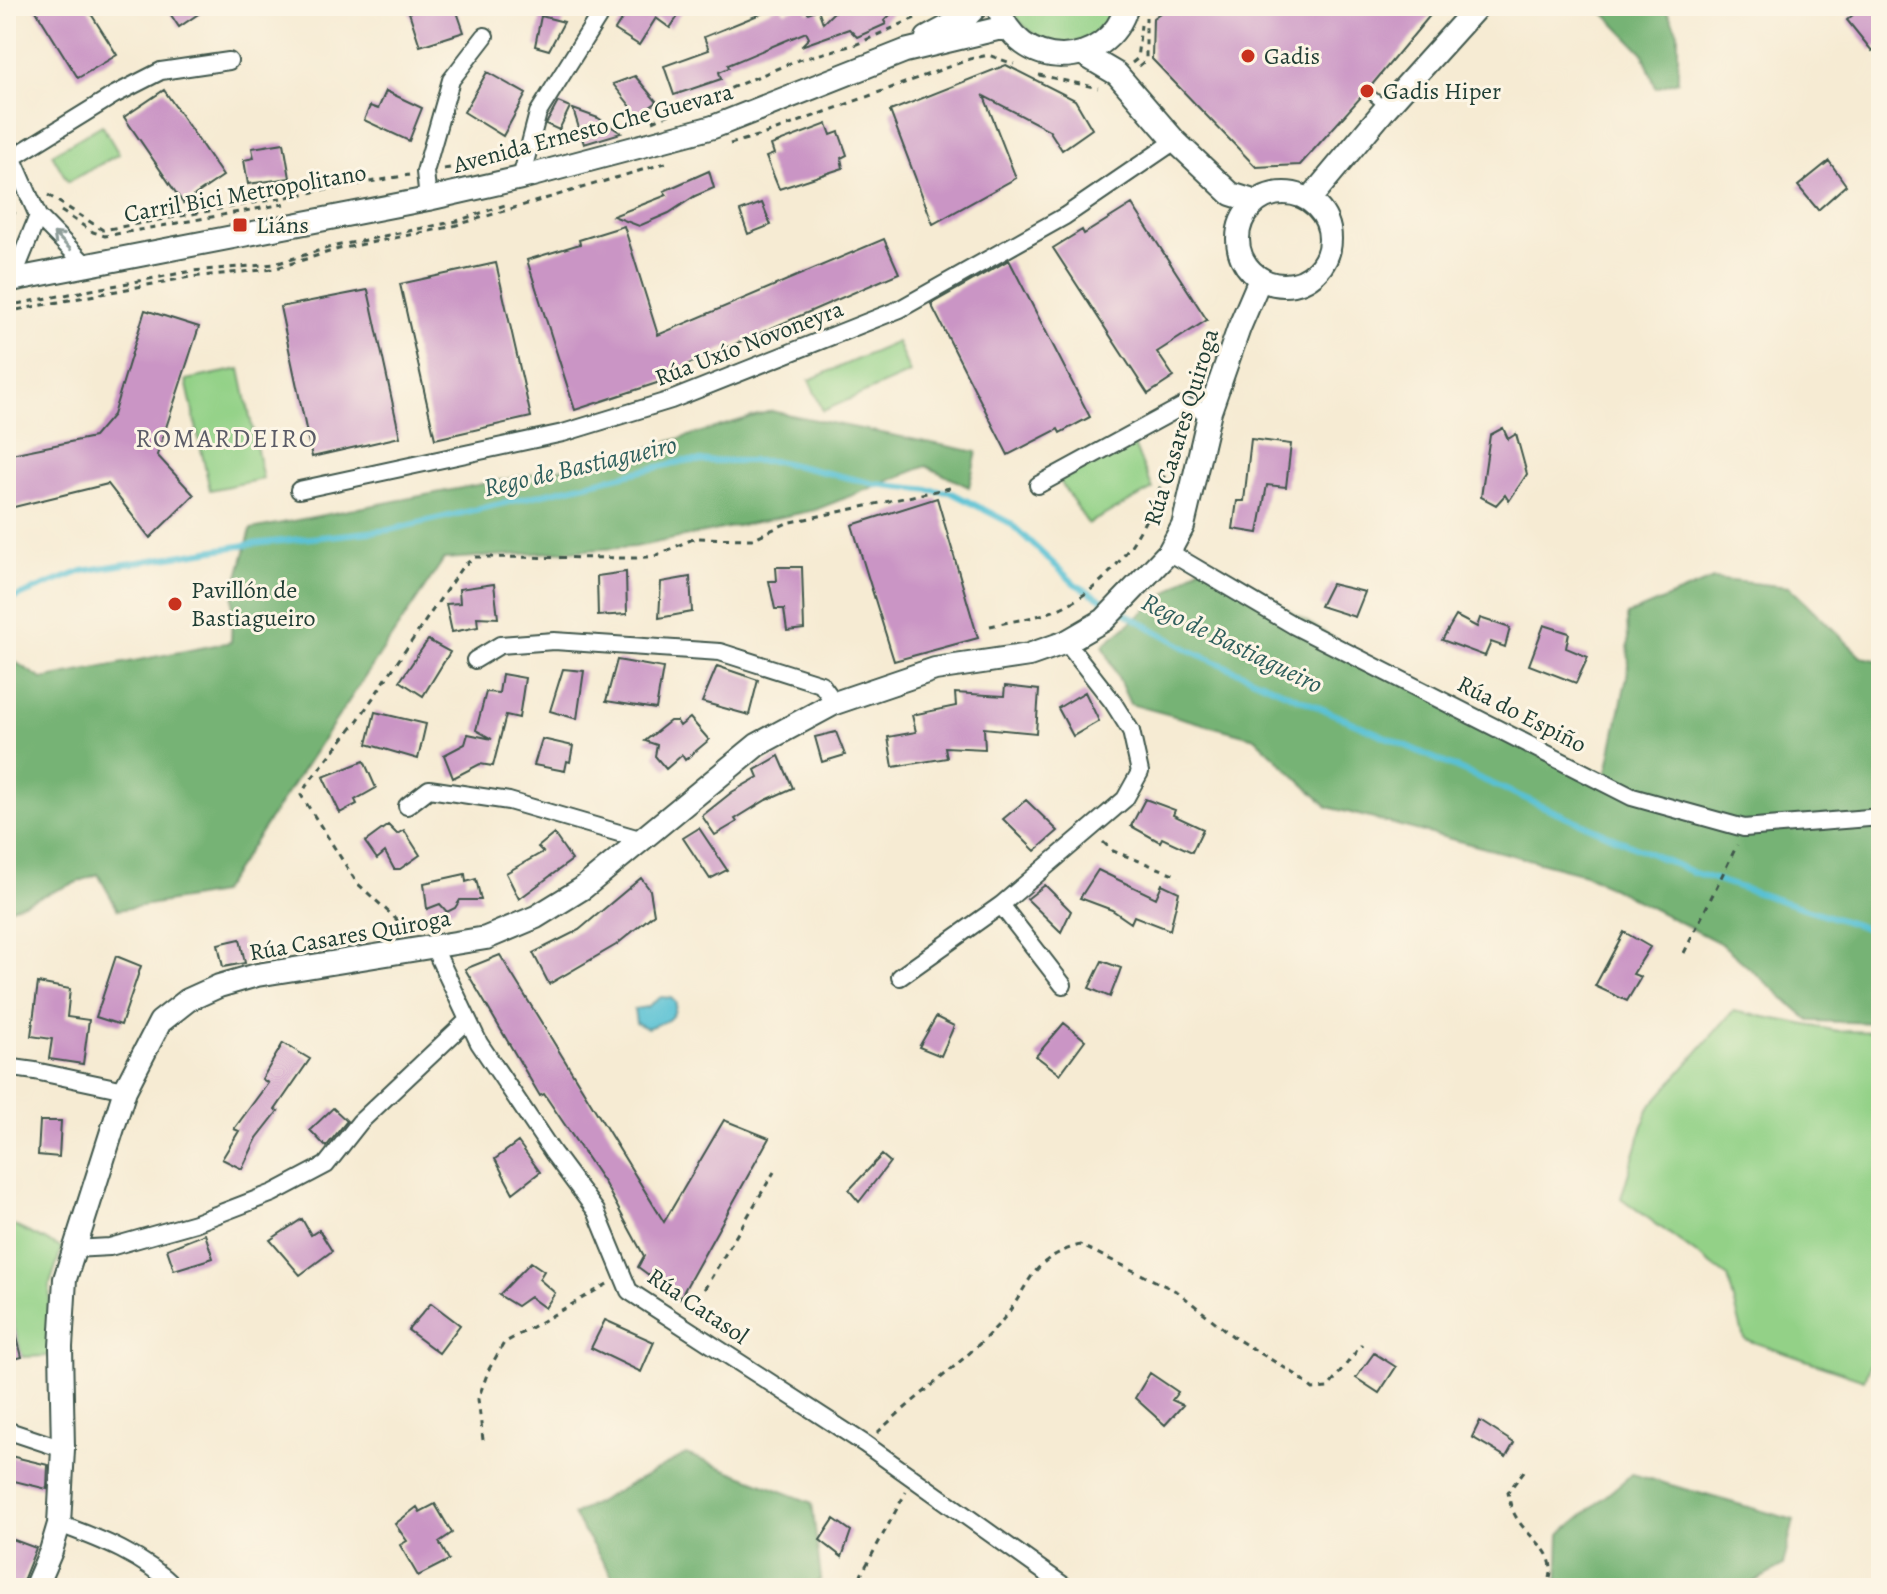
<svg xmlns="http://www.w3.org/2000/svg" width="1887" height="1594" font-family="Alegreya,serif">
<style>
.green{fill:#93d187;stroke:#59875e;stroke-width:2}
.forest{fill:#76b374;stroke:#4a7854;stroke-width:2}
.water{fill:#58c1d4;stroke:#3c7f84;stroke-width:2}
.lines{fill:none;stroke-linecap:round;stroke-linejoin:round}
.stream{stroke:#58c1d4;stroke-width:6}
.building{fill:#ca95c5}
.lane-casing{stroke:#3f574c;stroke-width:12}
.street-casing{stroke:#3f574c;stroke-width:20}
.secondary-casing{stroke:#3f574c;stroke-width:26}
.path{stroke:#3f574c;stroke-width:3;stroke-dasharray:6 6;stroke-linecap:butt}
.lane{stroke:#fff;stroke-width:8}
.street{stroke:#fff;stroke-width:16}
.secondary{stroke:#fff;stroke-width:22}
.oneway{stroke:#8f9e9a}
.poi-dot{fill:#c8321e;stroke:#fcf5e5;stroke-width:3}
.labels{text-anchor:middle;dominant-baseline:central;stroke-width:6;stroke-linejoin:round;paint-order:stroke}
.poi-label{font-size:24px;fill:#1f3d34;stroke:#fcf5e5;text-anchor:start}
.street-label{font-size:24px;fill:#1f3d34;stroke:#fcf5e5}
.neighbourhood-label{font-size:26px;letter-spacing:2px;fill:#5b5c67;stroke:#fcf5e5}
.water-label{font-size:26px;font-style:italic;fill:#2d5e5c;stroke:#fcf5e5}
</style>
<rect width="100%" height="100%" fill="#fcf5e5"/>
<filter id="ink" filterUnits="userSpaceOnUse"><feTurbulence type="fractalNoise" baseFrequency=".0125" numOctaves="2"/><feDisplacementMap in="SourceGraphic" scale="16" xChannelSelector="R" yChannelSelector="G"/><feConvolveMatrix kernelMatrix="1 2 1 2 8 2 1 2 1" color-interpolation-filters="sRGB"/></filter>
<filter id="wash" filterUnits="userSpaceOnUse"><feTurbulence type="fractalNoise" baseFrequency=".006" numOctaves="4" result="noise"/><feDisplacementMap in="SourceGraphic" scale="32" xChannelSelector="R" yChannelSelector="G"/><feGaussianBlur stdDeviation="1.8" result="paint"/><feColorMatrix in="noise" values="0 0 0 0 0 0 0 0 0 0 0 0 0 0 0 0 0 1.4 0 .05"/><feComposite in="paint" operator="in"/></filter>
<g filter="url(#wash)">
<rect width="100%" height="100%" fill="#f6ebd3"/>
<path class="green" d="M1010,6h103c-17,52 -81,47 -103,0z
M102,125l17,29 -51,28 -16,-28z
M897,342l13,31 -87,38 -14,-31z
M240,369l23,110 -53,11 -24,-110z
M1133,443l20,46 -65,35 -29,-44z
M1733,1011l105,20 43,1v315h-5l-12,33 -120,-41 -16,-62 -107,-79 27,-89z
M6,1222l56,26 -12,36 -2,72 -26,1 -16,-62z"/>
<path class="forest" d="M1597,6h67l14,26v49l-22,7 -13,-35z
M771,411l206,41 -8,35 -43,-21 -111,44 -180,37 -191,12 -224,334 -102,17 -20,-36 -92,36v-254l36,23 189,-37 2,-47 18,-66 364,-71z
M1207,561l163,99 236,117 23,-111 -2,-51 86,-36 76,8 73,70 19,4v362l-71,-2 -88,-77 -137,-70 -257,-67 -73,-69 -125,-34 -27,-59z
M686,1454l126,49 9,76 -10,9h-191l-47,-73z
M1632,1474l162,46 -11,46 -40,22h-185l2,-54z"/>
<path class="water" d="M661,997l10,1 5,5c-1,19 -13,19 -29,25l-11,-5 -2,-14 13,-2z"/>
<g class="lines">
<path class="stream" d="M6,601l76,-30 170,-27 137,-14 295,-69h92l99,23 75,8 60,31 65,61 35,20
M1120,610l71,41 501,221 189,61"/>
</g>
<g id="blocks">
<path class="building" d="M33,6h53l31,49 -39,23z
M165,6h45l-31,21z
M407,6h23l1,5 24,-5 9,26 -44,14z
M622,6h63l-15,22 -14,-10 -17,27 -24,-15 7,-11 -6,-4z
M780,6l5,6 17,-6h4l2,7 10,-4 5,14 17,-17h59l-15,15 2,3 -29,13 -8,-8 -48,17 8,-8 -3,-6 -78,33 1,3 -10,4 2,7 -47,16 -10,-29 45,-16 -5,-13z
M1170,6h268l-67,80 -5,-2 -5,3 1,9 -62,69 -44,2 -104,-108 1,-41z
M1863,6h7l11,10v27l-9,8 -25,-31z
M541,16l23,6 -15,28 -14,-4z
M1006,65l69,35 17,29 -30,21 -13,-20 -65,-34 32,82 -83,46 -43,-113z
M487,72l39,22 -23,42 -39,-24z
M635,76l22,26 -15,11h-6l-23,-29z
M164,90l59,86 -40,27 -59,-86z
M386,91l36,17 -13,33 -45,-21 6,-14 8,3z
M558,102l12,5 -11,23 -13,-6z
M573,109l25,9 23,15 -37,11z
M827,124l4,11 8,-3 8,23 -6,3 2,10 -64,21 -13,-32 8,-3 -3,-9z
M284,143l6,35 -42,6 -4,-24 10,-2 -2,-10z
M1829,161l17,24 -28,25 -20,-24z
M709,171l5,17 -19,8 -26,17 -30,13 -26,-10 54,-21 -3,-4z
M762,203l9,22 -23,9 -8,-23z
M1132,204l75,116 -50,32 17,25 -26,17 -95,-146 29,-18 2,4z
M624,226l34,109 226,-96 15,34 -229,99 2,6 -97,32 -48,-150 53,-16 -1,-4z
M1009,260l81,157 -30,16 -2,-4 -50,26 -77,-151z
M496,263l35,154 -96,22 -35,-155z
M368,290l32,147 -88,20 -32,-150z
M145,310l54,17 -42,128 37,40 -44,43 -42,-54 -102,25v-54l88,-18 19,-22z
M1503,428l5,11 8,-5 11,40 -18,27 -4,-6 -9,10 -15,-8 9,-62z
M1251,439l40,5 -5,43 -19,-2 -9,48 -25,-4 4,-28h7z
M937,498l41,140 -84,23 -42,-136z
M776,567h26l2,62 -17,2 -3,-22h-9l-6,-28h8z
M626,572l1,42 -29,2 -1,-40z
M690,577l2,35 -33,6 2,-36z
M494,584l4,34 -21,-1 1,10 -26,5 -6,-28 14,-1 -1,-14z
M1331,584l34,8 -10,25 -35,-11z
M1456,616l21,11 3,-9 30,10 -5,19 -14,-5 -6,14 -43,-16z
M1544,625l25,8 -3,15 22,9 -12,26 -47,-18z
M428,640l22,12 -27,44 -23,-15z
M617,660l46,8 -7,41 -50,-8z
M717,666l41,14 -9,35 -47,-13z
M563,669l21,2 -7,48 -27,-8z
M502,674l23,4 -6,40 -13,-3 -13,51 -13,-2 -27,14 -9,-23 21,-11 3,-10 24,5 -16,-9 10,-38 13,1z
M1005,686l34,4 -3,43 -52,-5 1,21 -40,-2 2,11 -54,9 -5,-30 28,-5 -4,-17 44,-9 -1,-13 49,3z
M1085,692l14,29 -26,15 -15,-28z
M375,712l51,12 -8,35 -51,-15z
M690,718l19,22 -24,20 -3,-5 -16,14 -11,-13 2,-11 -12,-4 25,-20h7l3,5z
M836,732l9,23 -23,7 -7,-25z
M542,739l31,7 -3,16 -3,-1 -2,10 -31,-6z
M779,756l14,32 -27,12 -31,19 2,3 -22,13 -13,-19 30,-24 26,-15 -3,-7z
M364,761l12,27 -21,12 2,4 -17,9 -17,-36z
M1145,799l30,11 -2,5 30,14 -11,23 -30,-14 -2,4 -29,-16z
M1026,800l32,31 -23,20 -32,-32z
M388,825l9,9 7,-4 16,25 -20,14h-6l-9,-17 -8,7 -12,-17z
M699,828l28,42 -17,9 -27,-41z
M554,834l18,26 -53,39 -13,-26 37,-21 -5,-5z
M1098,870l58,28 6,-14 17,8 -9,38 -36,-14 -3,7 -19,-13 -32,-12z
M465,874l1,8 10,-3 5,21h-21l-5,8 -8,4 -7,-8 -13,5 -3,-26z
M641,878l9,12 4,24 -38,31 -67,39 -16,-31 46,-23z
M1045,885l26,26 -10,21 -34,-33z
M1624,932l26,15 -17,27 8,3 -14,24 -32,-15z
M240,939l5,24 -22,4 -5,-23z
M500,955l164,267 60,-102 45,18 -89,160 -42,-31 6,-11 -39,-72 -61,-90 -4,2 -75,-127z
M116,956l25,10 -20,59 -25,-8z
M1102,961l19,7 -11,29 -21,-9z
M38,983l32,6 -3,28 22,3 -6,44 -34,-5 3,-20 -21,-3z
M936,1017l18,9 -13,30 -22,-9z
M1064,1023l21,17 -25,34 -24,-18z
M283,1043l27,16 -35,51 3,1 -21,27 -15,31 -20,-10 17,-28 -5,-2 34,-46 -6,-4z
M333,1108l14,13 -21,26 -16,-17z
M40,1121h21l-2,36 -21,-2z
M518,1142l22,30 -27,21 -18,-34z
M882,1155l8,7 -31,40 -10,-12z
M302,1219l9,16 8,-5 13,21 -32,24 -30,-35z
M205,1234l8,24 -39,12 -7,-21z
M531,1262l13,9 -5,8 16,14 -10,15 -15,-11 -13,9 -18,-11z
M431,1303l29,22 -21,28 -31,-23z
M11,1314l11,43 -16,4v-46z
M605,1320l49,22 -13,30 -50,-24z
M1374,1353l22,14 -17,26 -23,-15z
M1150,1373l28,19 -6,8 11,5 -18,20 -30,-27z
M1480,1421l34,22 -8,14 -34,-20z
M6,1455l42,10 -1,24 -41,-10z
M435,1504l17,29 -13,9 10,18 -31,16 -18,-31 7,-4 -12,-17 22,-17 3,5z
M834,1519l17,12 -9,26 -22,-17z
M6,1537l30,11 -16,40h-14z"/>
</g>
</g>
<g filter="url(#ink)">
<use href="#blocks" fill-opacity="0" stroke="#3f574c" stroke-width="2"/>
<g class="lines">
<g class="lane-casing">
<path id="lane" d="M1367,91l17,15"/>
</g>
<g class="street-casing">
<path id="street" d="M6,143l32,73 49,50
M12,158l102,-63 47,-24 68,-10
M521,178l17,-65 67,-107
M428,199l-3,-27 26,-92 34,-44
M12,280l26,-64
M1038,485l145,-79 27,5
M299,490l264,-57 108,-33 229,-91 165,-93 110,-75
M1169,552l124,73 339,172 112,31 137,-11
M475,660l25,-15 54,-4 166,11 101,32 14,19
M407,806l22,-17 80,12 134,39
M1001,905l62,80
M434,948l45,95 74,110 43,58 33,80 236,153 202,144
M900,977l101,-72 124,-106 15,-27 -9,-41 -19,-30 -46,-59
M6,1067l29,4 90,19
M73,1249l37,-2 85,-24 78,-30 53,-28 34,-43 108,-102
M6,1430l57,19
M59,1524c42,15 85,32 117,64"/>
</g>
<g class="secondary-casing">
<path id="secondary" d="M998,6c19,67 109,66 129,0
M927,38l39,-21 11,-11
M1083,54l34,20 58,67 56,53 25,8
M1238 239a46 46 0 1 1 92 0a46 46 0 1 1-92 0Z
M1309,200l77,-92 92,-102
M6,281l422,-82 93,-21 192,-51 192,-76 92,-22h11
M35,1588l16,-37 8,-27 4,-75 -2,-102 4,-68 60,-189 35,-68 28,-22 31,-14 38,-11 229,-37 50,-21 47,-29 174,-143 78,-42 100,-34 94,-14 37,-13 38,-22 65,-68 14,-26 27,-115 29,-83 21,-49"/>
</g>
<path class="path" d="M1132,63l5,-4 4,-34
M1139,66l7,-6v-43
M1039,75l59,13
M653,121l142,-60 62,-17 67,-30
M730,144l38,-11 202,-74 18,-4 26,9
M444,169l64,-10
M48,195l55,35 306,-55
M61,211l32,21 12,4 179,-32
M6,213l8,-10
M6,226l9,-14
M6,306l186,-35 83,-7 56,-17 126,-26 51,-17
M6,312l184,-35 83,-8 66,-20 111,-22 219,-65
M990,626c21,-5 46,-8 66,-16 73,-31 104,-109 122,-182
M1103,842l10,9 66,25
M407,929l-50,-46 -56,-88 7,-12 50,-63 104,-153 13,-10 161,1 19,-2 40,-18 57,1 35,-16 163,-35
M1684,953l53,-108
M692,1310l82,-138
M877,1433c39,-37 85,-69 121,-108 33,-35 27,-65 82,-80l98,47 57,46 60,36 18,15 15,-1 34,-44
M483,1440l-5,-41 11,-30 15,-26 105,-60
M1524,1471l-16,21c1,6 2,13 5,19 14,32 50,37 34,77
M854,1588l52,-96"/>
<use href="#lane" class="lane"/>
<use href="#street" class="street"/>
<use href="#secondary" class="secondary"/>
</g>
<defs><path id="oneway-shaft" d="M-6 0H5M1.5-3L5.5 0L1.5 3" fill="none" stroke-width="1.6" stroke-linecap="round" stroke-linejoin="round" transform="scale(2)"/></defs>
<use class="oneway" href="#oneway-shaft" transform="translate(62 241) rotate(-135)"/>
</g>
<g class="poi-dot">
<circle cx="1248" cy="56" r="8"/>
<circle cx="1367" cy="91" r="8"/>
<rect x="232" y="217" width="16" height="16" rx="4"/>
<circle cx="175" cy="604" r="8"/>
</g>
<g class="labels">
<g class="poi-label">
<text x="1264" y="56">Gadis</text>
<text x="1383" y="91">Gadis Hiper</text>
<text x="256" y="225">Liáns</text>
<text x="191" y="590">Pavillón de<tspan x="191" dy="28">Bastiagueiro</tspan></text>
</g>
<g class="street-label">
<text transform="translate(593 128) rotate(-15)">Avenida Ernesto Che Guevara</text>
<text transform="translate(245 193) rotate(-10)">Carril Bici Metropolitano</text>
<text transform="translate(749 343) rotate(-21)">Rúa Uxío Novoneyra</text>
<text transform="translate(1181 427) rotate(-73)">Rúa Casares Quiroga</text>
<text transform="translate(1522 714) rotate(27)">Rúa do Espiño</text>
<text transform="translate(350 935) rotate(-10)">Rúa Casares Quiroga</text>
<text transform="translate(698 1306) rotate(34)">Rúa Catasol</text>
</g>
<g class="neighbourhood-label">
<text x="227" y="438">ROMARDEIRO</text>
</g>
<g class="water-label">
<text transform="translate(580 466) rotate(-13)">Rego de Bastiagueiro</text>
<text transform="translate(1232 643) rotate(26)">Rego de Bastiagueiro</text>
</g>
</g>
<rect width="1887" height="1594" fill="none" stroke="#fcf5e5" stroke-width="32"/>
</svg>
